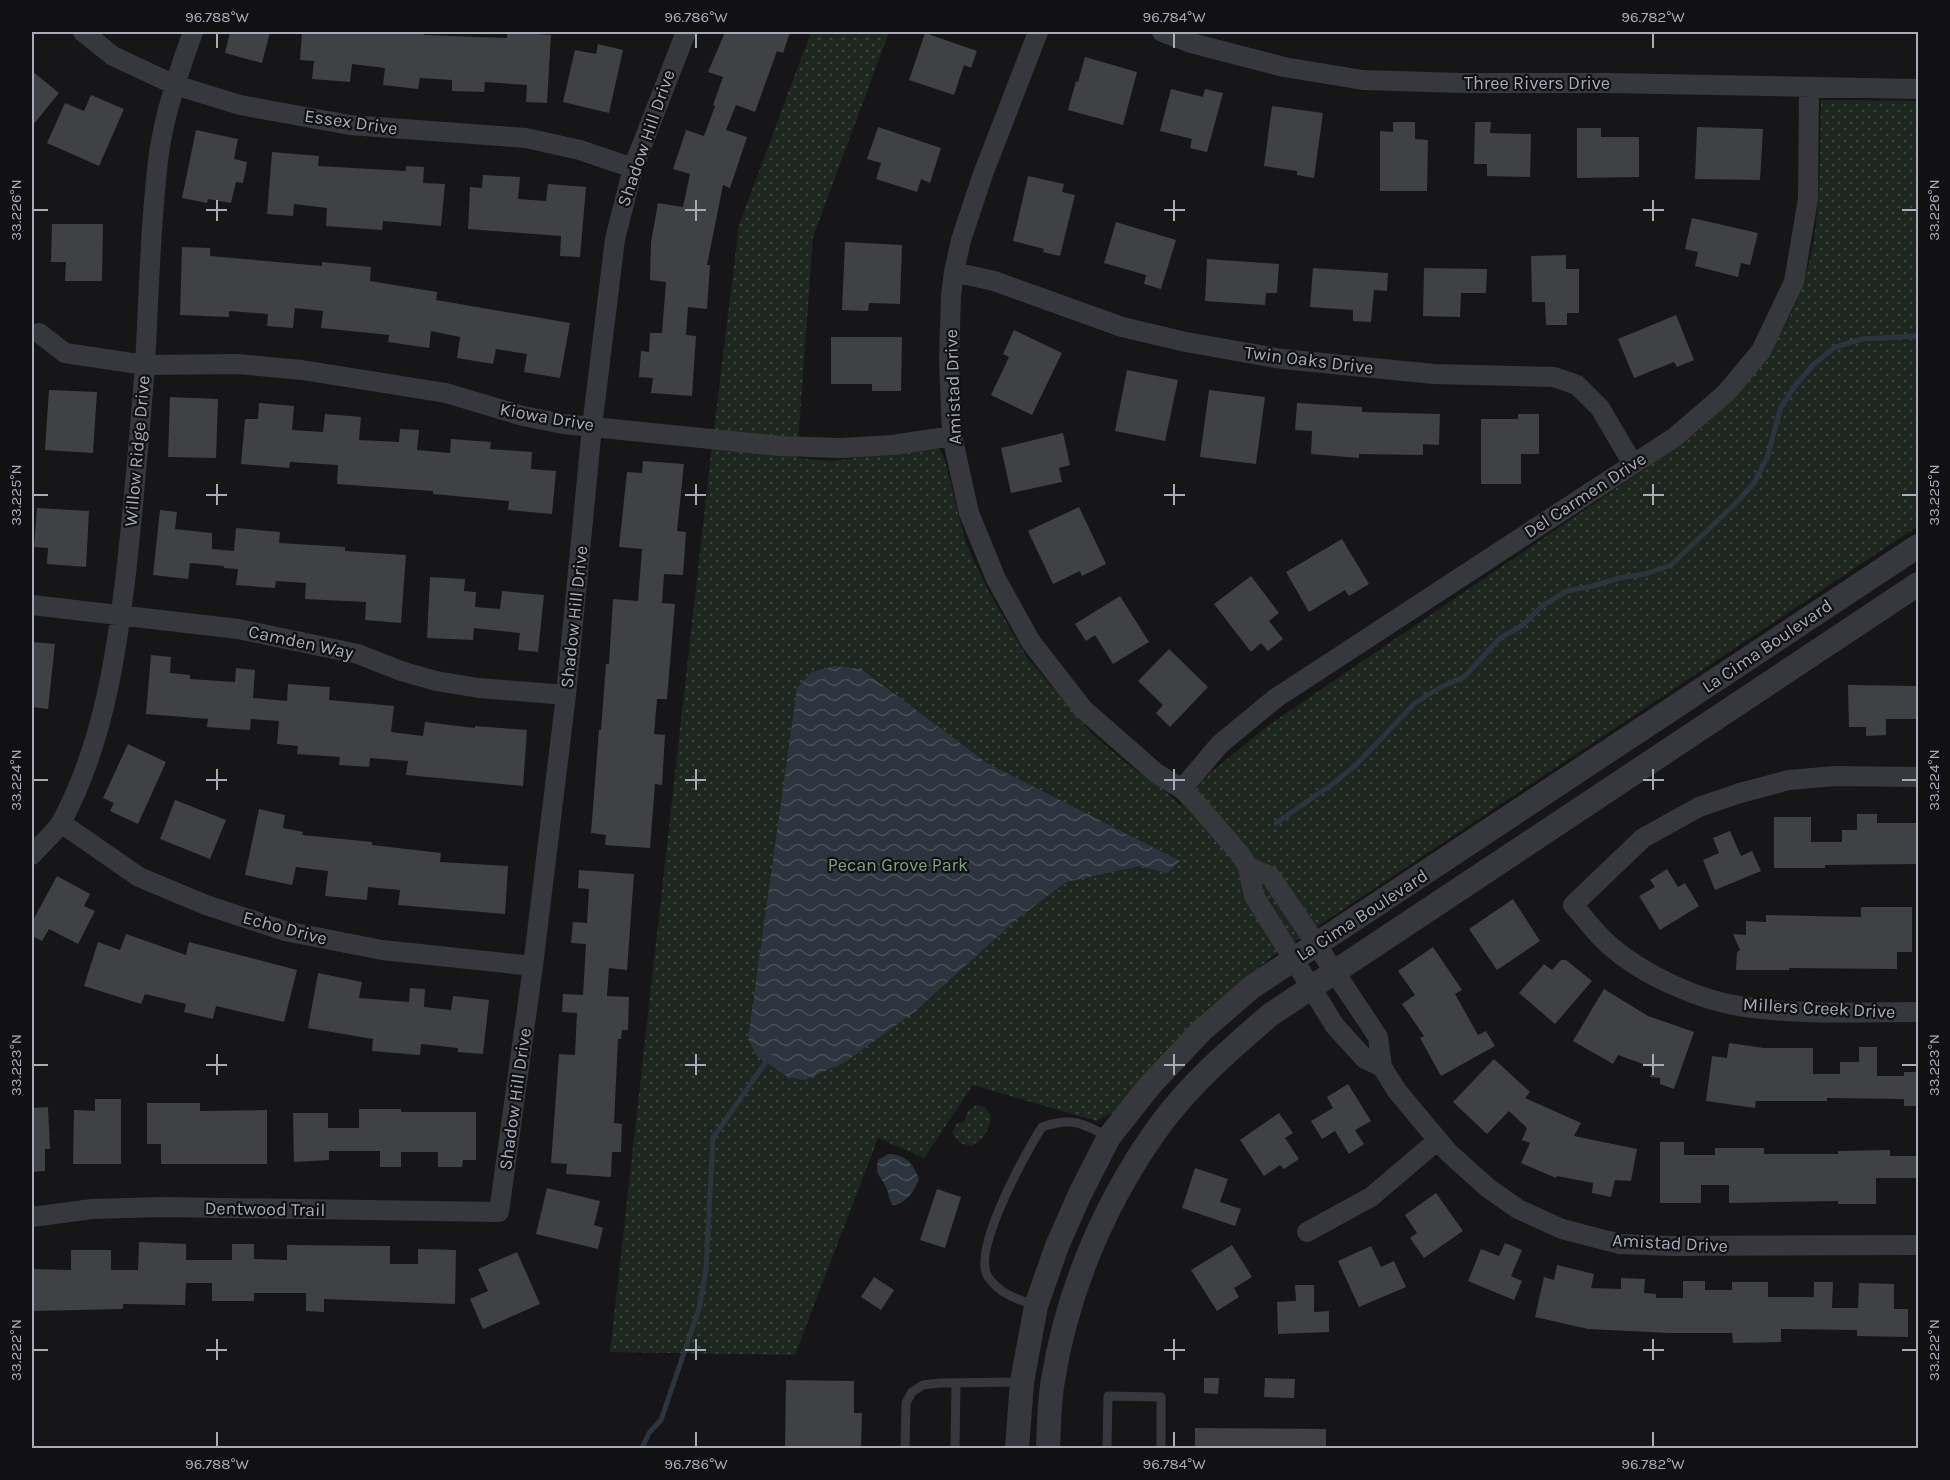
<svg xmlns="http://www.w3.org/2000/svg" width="1950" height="1480" font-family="Karla,sans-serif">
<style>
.green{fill:url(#green-dots)}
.water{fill:url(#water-waves)}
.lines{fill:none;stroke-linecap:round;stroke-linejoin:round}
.stream{stroke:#2c353d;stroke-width:5}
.building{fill:#404145}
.service{stroke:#37383e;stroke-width:9}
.minor{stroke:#37383e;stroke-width:20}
.tertiary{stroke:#37383e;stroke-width:24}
.ticks{fill:none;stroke:#a8acb9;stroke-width:2}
.labels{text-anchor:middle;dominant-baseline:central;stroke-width:4.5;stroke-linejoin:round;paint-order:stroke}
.street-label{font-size:18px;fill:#a8acb9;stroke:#111113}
.park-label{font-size:18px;fill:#7ea482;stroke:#111113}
.neatline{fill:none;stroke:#a8acb9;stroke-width:2}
.ticks-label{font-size:15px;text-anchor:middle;fill:#a8acb9}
</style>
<defs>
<pattern id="green-dots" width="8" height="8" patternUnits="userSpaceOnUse" patternTransform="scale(1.5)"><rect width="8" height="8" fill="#1e271f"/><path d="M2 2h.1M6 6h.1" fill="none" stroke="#3c443d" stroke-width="1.8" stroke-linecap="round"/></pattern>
<pattern id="water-waves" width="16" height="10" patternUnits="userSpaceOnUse" patternTransform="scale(1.5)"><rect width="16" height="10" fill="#2c353d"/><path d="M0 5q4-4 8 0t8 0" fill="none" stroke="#485057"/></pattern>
</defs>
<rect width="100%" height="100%" fill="#161618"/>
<path class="green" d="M811,32h78l-76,205 -16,221 35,3 106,-14 6,10 22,87 22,46 38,66 67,79 37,31 32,22 19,18 29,-33 59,-48 417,-284c71,-56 120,-126 130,-218 5,-40 4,-82 5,-123l97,1v425l-645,430 -70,56 -45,46 -42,53 -20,10 -123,-36 -49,73 -46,-20 -83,217 -185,-3 101,-898 28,-229z
M976,1105l9,2 6,9c-2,15 -7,23 -20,30l-11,-3 -8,-10 5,-10 7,-1 4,-11z"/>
<path class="water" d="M834,666l27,3 126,94 193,98 -13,12 -28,-7 -73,16 -49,37 -104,94 -68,49 -40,18 -17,-3 -31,-21 -9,-17 49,-351 15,-16z
M888,1154c16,0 27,10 31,26 -6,11 -12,24 -26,25 -5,-6 -4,-12 -7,-18 -6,-13 -11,-11 -8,-27z"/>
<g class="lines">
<path class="stream" d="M1276,823l58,-40 23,-19 58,-61 24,-15 25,-11 36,-39 23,-13 19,-19 25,-15 26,-5 26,-8 26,-4 26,-9 65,-62 18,-20 13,-25 14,-51 14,-21 18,-21 22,-18 27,-8 56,-3
M642,1448l7,-15 12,-13 38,-111 7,-39 7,-132 57,-82"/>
</g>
<path class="building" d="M230,32h40l-8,31 -37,-10z
M302,32h122v3l83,3v-6l44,3 -4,68 -21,-1 1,-17 -42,-3 -1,10 -32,-1v-11l-32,-2 -2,11 -35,-4 2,-17 -33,-4 -2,18 -38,-3 2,-18 -14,-1z
M725,32h65l-7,21 -6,-2 -22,61 -19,-7 -10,25 21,7 -17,51 -7,-3 -16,80h3l-3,44 -19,-2 -2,28 10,1 -4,60 -41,-3 2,-15 -14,-1 2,-26 8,1 1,-19h12l4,-51 -16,-2 1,-38 7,-39 25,4 7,-33 -17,-5 13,-39 18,6 11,-30 -2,-1 10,-28 -15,-5z
M925,33l52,18 -6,17 -7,-3 -10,30 -45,-15z
M598,44l25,6 -14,63 -46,-11 12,-52 21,4z
M1085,57l52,15 -14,53 -55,-15 8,-29 2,1z
M32,71l27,22 -27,33z
M1171,89l32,8 2,-8 18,4 -16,59 -17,-4 2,-9 -32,-8z
M91,95l33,14 -25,57 -52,-23 18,-40 19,8z
M1272,106l51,7 -9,65 -17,-3v-4l-33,-5z
M1393,122h22v17l13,1 -1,51h-47v-60l13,1z
M1475,122h16l-1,11 41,1 -1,43 -43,-1v-12h-13z
M878,127l63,21 -11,35 -9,-4 -4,13 -41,-13 5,-16 -14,-4z
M1697,127l66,2 -3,51 -65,-1z
M1577,128h24v9h38v40l-62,1z
M196,130l42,9 -4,20 13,3 -4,21 -7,-1 -5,21 -23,-4 -1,4 -25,-5z
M272,152l47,4 -1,10 88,5v-5l18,1 -1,16 22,1 -4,42 -58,-5 -1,9 -56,-4 1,-18 -33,-4 -1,12 -26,-2z
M483,175l37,2 -2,22 28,2 2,-17 38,3 -6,70 -20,-1 1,-20 -93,-7 2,-42 12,1z
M1028,176l36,8 -2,8 13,3 -15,61 -17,-4 1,-3 -31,-8z
M1692,218l66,15 -8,32 -9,-2 -3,14 -43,-11 3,-14 -13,-3z
M1116,222l60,18 -15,49 -17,-5 2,-9 -42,-12z
M52,224h51l-1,57h-37l1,-19h-15z
M845,242l57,3 -2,59 -31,-1 -1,8 -26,-1z
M182,247l28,1v8l112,10v-4l49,5 -1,14 67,11 -1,8 134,23 -10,55 -36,-6 3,-18 -31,-5 -3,15 -36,-6 3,-21 -29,-6 -2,17 -41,-6 1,-7 -68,-7 2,-17 -28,-3 -2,20 -26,-2 1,-12 -39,-3v6l-49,-2z
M1566,255v14h13v44h-12v12h-21l-1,-23h-13l-1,-46z
M1207,259l72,5 -2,29h-11l-1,12 -60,-4z
M1313,268l75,5 -1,18 -13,-1 -3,32 -18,-1v-11l-43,-3z
M1424,268l63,1 -1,24h-25l-1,24 -37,-1z
M1676,315l18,45 -17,7 -3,-5 -40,16 -16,-39z
M1014,330l48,23 -30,62 -41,-20 18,-38 -6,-3z
M831,337h71l-1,54h-29v-7h-41z
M1127,370l51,10 -13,61 -50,-10z
M49,390l48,2 -4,61 -48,-3z
M1209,390l56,7 -9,67 -56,-7z
M170,397l48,2 -2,59 -48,-1z
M259,403l35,3 -2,24 31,2 2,-18 36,3 -2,23 40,2 1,-13 19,1 -2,20 33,3 1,-14 40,3 -1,7 42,3 -1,17 25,2 -4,43 -44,-4 1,-9 -76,-7v-3l-96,-7 1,-19 -48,-3 -1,6 -48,-4 4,-45h13z
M1297,403l65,4v5l78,2 -1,31 -16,-1v11l-64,-1v4l-48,-4 1,-23 -17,-1z
M1518,414h21v40h-18v30h-40v-65h37z
M1063,433l7,32 -11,3 3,14 -51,11 -10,-45z
M643,461l41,3 -7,67 9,1 -3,43 -19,-1 -2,29 13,1 -8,95h-10l-3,35 11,1 -3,50 -7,-1 -5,64 -45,-3 1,-10 -15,-2 8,-103h2l5,-66h3l4,-65 25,2 4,-52 -23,-2 8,-75 15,1z
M1079,507l27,57 -24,12 -2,-5 -27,13 -25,-53z
M37,508l52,3 -3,56 -39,-3 1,-16 -14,-1z
M160,510l17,2 -2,17 37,4v16l22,2 2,-23 44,4 -1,11 66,4v4l61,4 -5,68 -36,-3 1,-18 -61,-3 1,-16 -30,-2 -1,7 -39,-3 2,-16 -14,-1v-2l-34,-3 -2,16 -35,-4z
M1342,539l27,45 -20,12 -4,-6 -36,22 -23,-40z
M1251,576l28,37 -10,8 14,18 -15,12 -7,-8 -10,9 -37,-48z
M430,577l35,2 -1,12 12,1 -1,15 25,2 2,-18 42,4 -6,57 -20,-2 2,-17 -46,-5 -1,12 -46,-2z
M1120,596l29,46 -36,22 -18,-29 -9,6 -11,-17z
M32,642l23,2 -7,65 -16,-2z
M1169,649l39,38 -38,40 -14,-14 7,-8 -25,-24z
M151,655l20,2 -1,16 20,2v4l45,3 1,-14 19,2 -2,28 34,3 1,-17 42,3 -1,13 65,6 -3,26 32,4 2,-14 50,6v-2l52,4 -4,56 -117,-11 2,-14 -38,-3 -1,9 -30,-2 1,-8 -43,-3 1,-8 -21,-2 2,-23 -28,-2 -1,11 -43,-3 1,-8 -62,-5z
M1848,685l70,1v33h-32v16l-20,1v-9h-17z
M128,744l38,18 -28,62 -28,-13 4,-8 -11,-5z
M175,800l51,20 -16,39 -50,-20z
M259,809l26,6 -2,13 20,4 -1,3 70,7v3l69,8 -1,9 68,4 -3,48 -107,-9 2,-15 -32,-3 -1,13 -42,-4 3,-25 -32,-4 -4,18 -47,-10z
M1857,814h20v9h41v41l-93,1v3h-51v-51h37v25h31v-12h15z
M1730,831l11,25 11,-5 9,20 -46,19 -12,-30 16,-7 -6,-15z
M1667,869l11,18 7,-4 14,23 -39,24 -21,-34 16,-9 -5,-7z
M579,870l55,4 -7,96 -18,-2 -2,28 22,1 -1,33h-6l-1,9h-3l-4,84 8,1 -1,28h-9l-1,25 -45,-3 1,-10 -16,-1 8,-109 16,1 2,-42 -15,-1 1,-18 20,1 3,-51 -15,-1 2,-21 14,1 2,-34 -11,-1z
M57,876l33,18 -6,12 11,5 -17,33 -29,-15 -7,12 -10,-5v-14z
M1513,899l27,42 -43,29 -28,-41z
M1861,907h51v45h-15v17l-108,-1v2h-53l1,-18 3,-2 -7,-16 13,1v-14l20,1v-7l95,2z
M126,934l60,21 3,-13 108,28 -13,52 -68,-16 -3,13 -29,-7 2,-8 -41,-10 -4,10 -57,-18 14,-44 22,8z
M1433,947l29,43 -7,4 23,41 8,-4 9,15 -54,30 -21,-38 4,-2 -22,-32 13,-9 -17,-24z
M1561,960h5l26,21 -37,43 -36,-31 25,-29 8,6z
M318,973l44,9 -3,16 50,4 1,-14 15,1 -1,18 27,3 2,-14 36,4 -6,54 -25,-2v-4l-37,-4 -1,11 -48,-4 1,-12 -65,-11z
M1604,989l44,27 46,16 -20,57 -14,-5v-6l-10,-1 4,-9 -36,-13 -5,9 -40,-23z
M1729,1043l35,5h49v26h27v-12h19v-15h18v29h27v-4h14v34h-14v-7l-77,-1v3h-71l-1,7 -49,-7 6,-45 15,2z
M1494,1059l36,33 -5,6 56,25 -7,13 63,13 -6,32 -16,-1 -4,17 -19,-4 1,-10 -36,-7 -1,2 -35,-15 9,-20 -8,-3 5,-12 -18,-17 -22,23 -34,-32z
M1348,1084l23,37 -16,9 9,14 -15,10 -14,-23 -13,8 -11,-18 22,-13 -6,-11z
M95,1099h26v65h-48l1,-54 21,1z
M147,1103h53v8l67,-1v54h-106v-20h-14z
M48,1107l2,42h-5v22l-13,1v-64z
M359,1109h42v3h75v48h-13l-1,7h-24v-15h-37v15h-21v-16h-51v9l-35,2 -1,-49h35v15h31z
M1279,1113l14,20 -8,5 14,21 -15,10 -4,-4 -16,11 -24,-36z
M1660,1142h24v13h31v-7h49v6h74v-3l52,-1v6h28v22h-42v26h-38v-3l-109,2v-18h-28v18h-41z
M1195,1168l33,11 -8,23 21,7 -6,17 -53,-18z
M547,1188l53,13 -6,24 9,3 -5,21 -62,-15z
M937,1189l24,8 -16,51 -25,-8z
M1436,1193l27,38 -39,27 -14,-20 7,-5 -12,-18z
M139,1242l47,2v16h46v-16h22v15l33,1v-15l103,1v18h28v-15l38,1 -1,54 -131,-5v13l-18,-1v-18h-52v8h-42v-18h-26l-1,22 -62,-1v5l-91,2v-42l39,1v-20h40v20h27z
M1505,1243l17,7 -11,26 11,5 -8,19 -46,-19 13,-32 18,7z
M1232,1245l20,32 -18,11 5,9 -22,14 -26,-41z
M1371,1246l10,21 13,-6 12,26 -47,20 -21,-46z
M517,1252l23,52 -57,25 -13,-30 18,-8 -10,-22z
M1557,1265l37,9 -3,14 30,1v-11l24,1 -1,14 12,1v4h27v-17h22v9h27v-8h36v15h46v-15h19l-1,26h26l1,-25 35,1v25h14v28l-51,-1v-6l-76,-1v13l-48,1 -1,-10h-63l-81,-4 -53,-12 9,-40 10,3z
M874,1277l20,13 -13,20 -20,-13z
M1295,1285h19v27l15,-1v21l-51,2 -1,-32 19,-1z
M1204,1378h15l-1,16 -14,-1z
M1265,1378l30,1 -1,19 -30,-1z
M786,1380l68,1v32h8l-1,36h-76z
M1195,1428l131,1v20h-131z"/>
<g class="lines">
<path class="service" d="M1035,1305c-19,-6 -35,-11 -47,-28 -17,-26 38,-125 54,-150 31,-10 40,-4 67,10
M905,1448l1,-45 6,-11 11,-7 17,-2 80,-1
M955,1448l1,-65
M1107,1448l1,-52 53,1v51"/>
<path class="minor" d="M83,32l30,24 62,29 65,20 110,20 176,13 54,12 53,18
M1038,32l-55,142 -22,66 -7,32 -3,24 -2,63 3,77 17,77 27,66 35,63 52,67 73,64 26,16 15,15 43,50 8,13 6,29 81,130 30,33 17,8
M1162,32l29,11 93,24 79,13 99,3h145l311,6
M954,272l40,9 128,46 64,15 96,17 152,15 120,3 23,8 23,23 33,56
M39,333l26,20 80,12 92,-1 65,6 144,23 77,23 40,8 217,22 61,2 52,-3 59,-9
M32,605l206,24 120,25 43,17 35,10 43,7 87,7
M1918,777l-83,-1 -46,4 -49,13 -41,14 -56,31 -70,67c12,13 23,29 36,40 34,30 91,56 136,62 57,8 116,5 173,5
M1182,789l38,-45 56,-46 399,-261 51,-44 35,-42 33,-69 14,-83 1,-112
M61,823l78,54 67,28 79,26 97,19 151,16
M32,855c9,-11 23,-22 30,-34 42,-79 55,-169 65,-257 7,-66 13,-132 18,-199 4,-70 5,-141 14,-212 6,-41 20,-82 34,-121
M1248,867l22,9 24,35 84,126 4,30 15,24 51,61 40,36 30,21 44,20 58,15 53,2 245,-1
M32,1217l60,-8 70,-2 337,5 34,-246 33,-271 26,-268 23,-188 18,-71 53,-136
M1307,1232l64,-35 67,-57"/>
<path class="tertiary" d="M1017,1448l5,-66 14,-76 21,-60 23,-52 29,-57 42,-53 51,-54 50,-43 666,-441
M1048,1448c1,-22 1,-46 5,-68 15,-93 54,-183 110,-259 30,-40 69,-73 107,-106l648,-431"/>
</g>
<path class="ticks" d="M217,33v15M696,33v15M1174,33v15M1653,33v15M217,200v21M696,200v21M1174,200v21M1653,200v21M33,210h15M206,210h21M685,210h21M1164,210h21M1643,210h21M1902,210h15M217,484v21M696,484v21M1174,484v21M1653,484v21M33,495h15M206,495h21M685,495h21M1164,495h21M1643,495h21M1902,495h15M217,769v21M696,769v21M1174,769v21M1653,769v21M33,780h15M206,780h21M685,780h21M1164,780h21M1643,780h21M1902,780h15M217,1054v21M696,1054v21M1174,1054v21M1653,1054v21M33,1065h15M206,1065h21M685,1065h21M1164,1065h21M1643,1065h21M1902,1065h15M217,1339v21M696,1339v21M1174,1339v21M1653,1339v21M33,1350h15M206,1350h21M685,1350h21M1164,1350h21M1643,1350h21M1902,1350h15M217,1432v15M696,1432v15M1174,1432v15M1653,1432v15"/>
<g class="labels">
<g class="street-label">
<text x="1537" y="83">Three Rivers Drive</text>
<text transform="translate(351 122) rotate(8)">Essex Drive</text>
<text transform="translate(646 138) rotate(-71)">Shadow Hill Drive</text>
<text transform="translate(1309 360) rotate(7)">Twin Oaks Drive</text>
<text transform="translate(953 387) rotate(-92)">Amistad Drive</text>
<text transform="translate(547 417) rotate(10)">Kiowa Drive</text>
<text transform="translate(137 451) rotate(-85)">Willow Ridge Drive</text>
<text transform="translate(1585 495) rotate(-33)">Del Carmen Drive</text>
<text transform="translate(574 617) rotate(-84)">Shadow Hill Drive</text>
<text transform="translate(301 642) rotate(12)">Camden Way</text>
<text transform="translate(1767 646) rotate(-34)">La Cima Boulevard</text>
<text transform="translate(1362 915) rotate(-33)">La Cima Boulevard</text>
<text transform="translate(285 928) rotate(15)">Echo Drive</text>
<text transform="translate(1819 1008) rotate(3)">Millers Creek Drive</text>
<text transform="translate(515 1099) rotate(-82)">Shadow Hill Drive</text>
<text transform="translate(265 1209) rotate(1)">Dentwood Trail</text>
<text transform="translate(1670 1243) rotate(3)">Amistad Drive</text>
</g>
<g class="park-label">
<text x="898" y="865">Pecan Grove Park</text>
</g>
</g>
<rect width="1950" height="1480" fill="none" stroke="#111113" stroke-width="66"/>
<rect x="33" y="33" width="1884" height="1414" class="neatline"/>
<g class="ticks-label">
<text x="217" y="22">96.788°W</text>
<text x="696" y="22">96.786°W</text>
<text x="1174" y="22">96.784°W</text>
<text x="1653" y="22">96.782°W</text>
<text transform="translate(16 210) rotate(-90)" y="5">33.226°N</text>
<text transform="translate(1934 210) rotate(-90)" y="5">33.226°N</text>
<text transform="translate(16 495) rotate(-90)" y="5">33.225°N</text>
<text transform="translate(1934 495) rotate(-90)" y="5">33.225°N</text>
<text transform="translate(16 780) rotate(-90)" y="5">33.224°N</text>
<text transform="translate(1934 780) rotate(-90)" y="5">33.224°N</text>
<text transform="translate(16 1065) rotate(-90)" y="5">33.223°N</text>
<text transform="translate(1934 1065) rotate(-90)" y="5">33.223°N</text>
<text transform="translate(16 1350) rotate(-90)" y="5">33.222°N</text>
<text transform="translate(1934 1350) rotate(-90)" y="5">33.222°N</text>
<text x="217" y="1469">96.788°W</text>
<text x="696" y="1469">96.786°W</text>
<text x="1174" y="1469">96.784°W</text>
<text x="1653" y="1469">96.782°W</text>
</g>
</svg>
